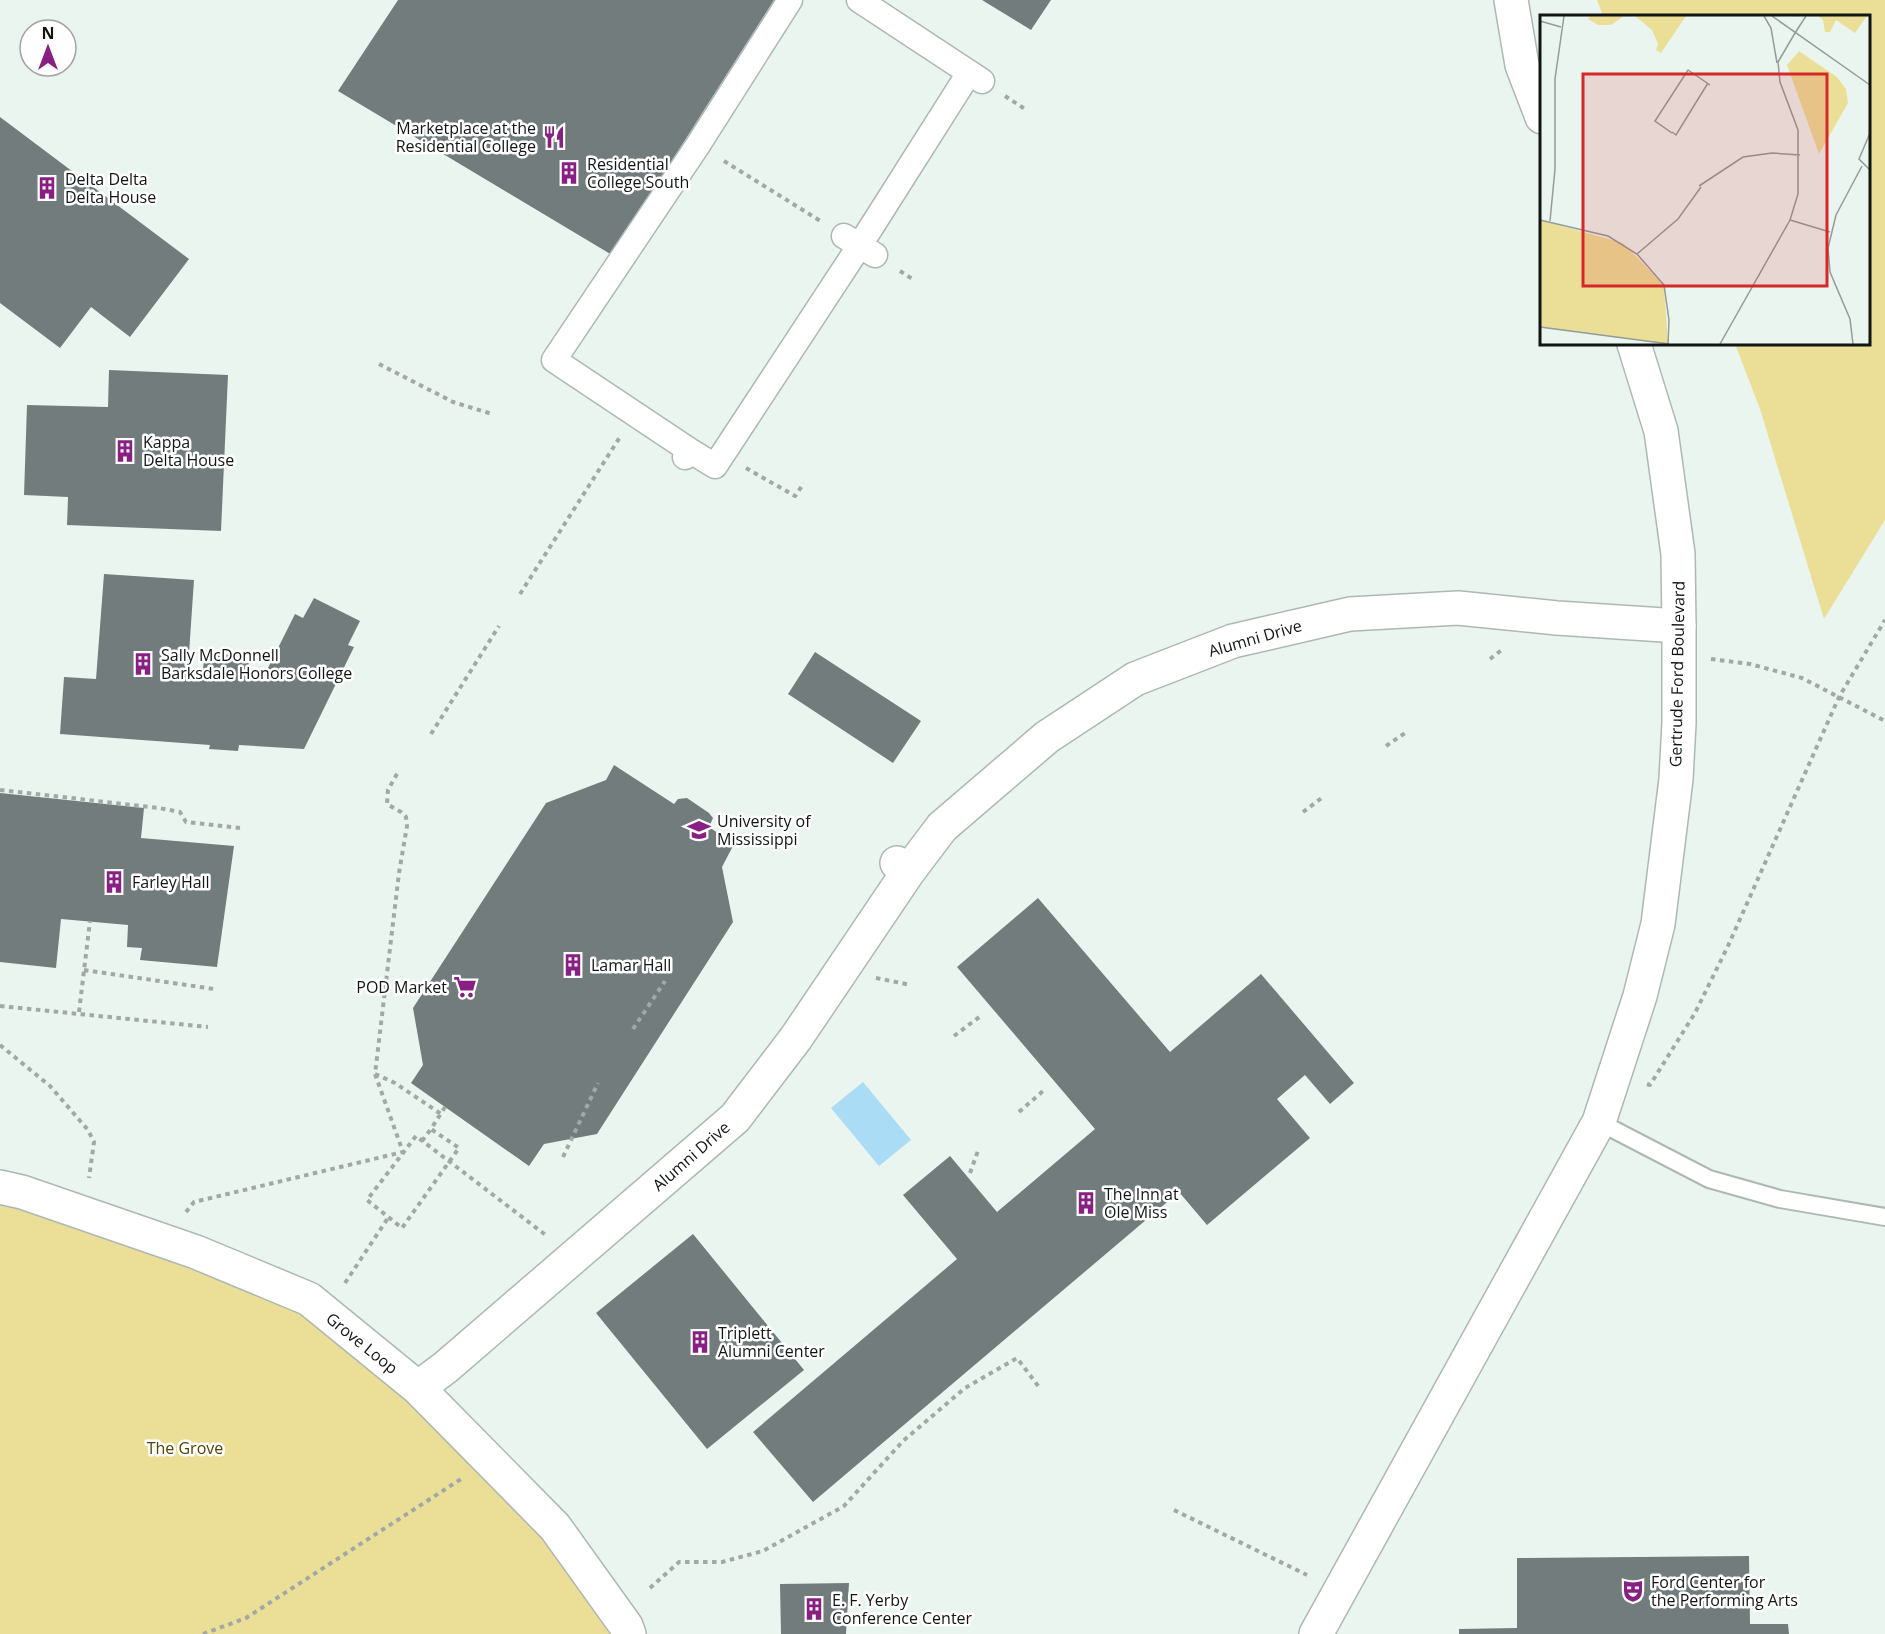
<svg xmlns="http://www.w3.org/2000/svg" width="1885" height="1634" font-family="'Open Sans',sans-serif">
<style>
.green{fill:#ebdf98}
.water{fill:#aadcf6}
.building{fill:#727c7c}
.lines{fill:none;stroke-linecap:round;stroke-linejoin:round}
.service-casing{stroke:#aeb8b3;stroke-width:20}
.pedestrian-casing{stroke:#aeb8b3;stroke-width:27}
.minor-casing{stroke:#aeb8b3;stroke-width:36}
.tertiary-casing{stroke:#aeb8b3;stroke-width:36}
.path{stroke:#a1a8a5;stroke-width:4;stroke-dasharray:4.5 4.5;stroke-linecap:butt}
.service{stroke:#fff;stroke-width:16}
.pedestrian{stroke:#fff;stroke-width:24}
.minor{stroke:#fff;stroke-width:33}
.tertiary{stroke:#fff;stroke-width:33}
.labels{text-anchor:middle;dominant-baseline:central;stroke-width:5;stroke-linejoin:round;paint-order:stroke}
.poi-label{font-size:16px;fill:#111513;stroke:#fff;text-anchor:start}
.street-label{font-size:16px;fill:#111513;stroke:#fff}
.park-label{font-size:16px;fill:#4f4500;stroke:#fff}
.inset-road{fill:none;stroke:#949b98;stroke-width:1.5}
.view{fill:#d62828;fill-opacity:0.15;stroke:#d62828;stroke-width:3}
.inset-edge{fill:none;stroke:#111513;stroke-width:3}
</style>
<rect width="100%" height="100%" fill="#ebf5f0"/>
<path class="green" d="M1597,0h288v520l-61,99 -64,-210 -25,-65h133v-328h-265z
M0,1187l309,112 109,89 211,246h-629z"/>
<path class="water" d="M863,1082l48,58 -32,26 -48,-58z"/>
<path class="building" d="M398,0h376l-162,255 -274,-164z
M982,0h69l-20,30z
M0,117l189,142 -59,78 -39,-30 -31,41 -60,-45z
M109,370l119,5 -7,156 -154,-6 1,-28 -44,-2 3,-90 81,2z
M104,574l90,6 -6,88 15,1 1,-9h10v-6l36,2 -2,17 17,1 30,-60 8,4 11,-20 46,23 -12,24 6,2 -50,102 -65,-4 -1,6 -29,-2 1,-4 -150,-11 4,-57 32,2z
M815,652l106,69 -28,42 -105,-69z
M614,765l60,39 4,-5 9,-1 22,15 4,5 -4,9 25,17 -12,23 11,55 -136,212 -53,10 -15,22 -118,-83 12,-18 -10,-57 133,-205 60,-23z
M0,793l144,15 -3,30 93,8 -17,121 -77,-7 2,-12 -15,-1 1,-22 -67,-6 -5,49 -56,-6z
M1038,898l132,154 91,-78 93,109 -24,21 -25,-29 -28,24 33,39 -103,87 -28,-33 -366,310 -60,-70 204,-173 -54,-64 47,-39 47,56 98,-83 -138,-162z
M693,1234l111,136 -97,79 -111,-136z
M1749,1556l1,68h38l1,10h-330v-5l58,-1v-70z
M849,1583l-3,51h-65l-1,-50z"/>
<g class="lines">
<g class="service-casing">
<path id="service" d="M1599,1122l110,57 71,20 105,18"/>
</g>
<g class="pedestrian-casing">
<path id="pedestrian" d="M859,0l123,81
M844,236l31,19
M689,450l26,16 145,-221 109,-172
M685,457l4,-7 -135,-90 144,-215 92,-145"/>
</g>
<g class="minor-casing">
<path id="minor" d="M897,863l11,9 34,-45 105,-90 88,-58 98,-38 117,-27 108,-6 99,10 122,8
M0,1187l22,5 174,60 113,47 109,89 137,139 71,99 3,8
M418,1388l28,-21 289,-249 61,-80 112,-166"/>
</g>
<g class="tertiary-casing">
<path id="tertiary" d="M1511,0l11,65 20,52
M1316,1634l283,-512 41,-126 18,-72 18,-145 3,-56v-97l-1,-72 -17,-123 -27,-87"/>
</g>
<path class="path" d="M1005,96l20,13
M724,161l98,61
M900,271l14,9
M379,364l74,38 39,12
M746,468l49,28 9,-13
M520,594l100,-157
M1490,659l13,-10
M1711,659l39,5 52,14 83,43
M431,734l68,-108
M1386,746l22,-15
M0,790l159,18 21,4 6,10 54,6
M1303,812l20,-15
M84,970l130,19
M876,978l35,7
M0,1006l208,21
M79,1012l11,-91
M633,1029l32,-48
M954,1036l28,-21
M0,1045l50,41 38,44 6,12 -5,36
M375,1074l20,9 46,31
M1647,1084l3,1 45,-72 33,-67 111,-249 46,-77
M445,1107l-14,22 28,19 -57,80 -35,-28 49,-64 131,100
M1019,1112l24,-21
M422,1141l9,-12
M563,1157l35,-74
M970,1173l9,-25
M186,1212l8,-10 209,-50 -28,-78 24,-201 8,-47 -1,-9 -5,-5 -14,-8 1,-14 10,-18
M345,1283l43,-65
M1174,1510l133,65
M650,1588l29,-26h43l41,-11 81,-45 59,-65 62,-53 52,-30 22,29
M203,1634l43,-16 215,-139"/>
<use href="#service" class="service"/>
<use href="#pedestrian" class="pedestrian"/>
<use href="#minor" class="minor"/>
<use href="#tertiary" class="tertiary"/>
</g>
<defs>
<g id="restaurant-bare" transform="scale(1.8)"><path d="M-5-6h1v4h1v-4h1v4h1v-4h1v5L-1.5 .5V6h-2V.5L-5-1ZM5-6V6H3V1.5H1.5Q1.5-4 5-6Z" fill="#891e83" stroke="#fff" stroke-width="2.5" paint-order="stroke"/></g>
<g id="building-bare" transform="scale(1.8)"><path d="M-4-6H4V6H1V3H-1V6H-4ZM-2.5-4.3h1.7v1.8h-1.7ZM.8-4.3h1.7v1.8H.8ZM-2.5-1h1.7V.8h-1.7ZM.8-1h1.7V.8H.8Z" fill="#891e83" stroke="#fff" stroke-width="2.5" paint-order="stroke"/></g>
<g id="university-bare" transform="scale(1.8)"><path d="M0-5L7-2L0 1L-7-2ZM-4 1L0 2.5L4 1V4Q0 6-4 4Z" fill="#891e83" stroke="#fff" stroke-width="2.5" paint-order="stroke"/></g>
<g id="supermarket-bare" transform="scale(1.8)"><path d="M-6-5.5h2.5l.6 2H6L4.5 2H-2.5L-4.4-4H-6ZM-1.5 3.2a1.3 1.3 0 1 0 .1 0ZM3 3.2a1.3 1.3 0 1 0 .1 0Z" fill="#891e83" stroke="#fff" stroke-width="2.5" paint-order="stroke"/></g>
<g id="theatre-bare" transform="scale(1.8)"><path d="M-5-5.5Q0-4 5-5.5V0Q5 5 0 6Q-5 5-5 0ZM-3.3-2.5H-1v1.5H-3.3ZM1-2.5H3.3v1.5H1ZM-2.8 1Q0 5.5 2.8 1Z" fill="#891e83" stroke="#fff" stroke-width="2.5" paint-order="stroke"/></g>
</defs>
<g fill-rule="evenodd">
<use href="#restaurant-bare" x="554" y="137"/>
<use href="#building-bare" x="569" y="173"/>
<use href="#building-bare" x="47" y="188"/>
<use href="#building-bare" x="125" y="451"/>
<use href="#building-bare" x="143" y="664"/>
<use href="#university-bare" x="699" y="830"/>
<use href="#building-bare" x="114" y="882"/>
<use href="#building-bare" x="573" y="965"/>
<use href="#supermarket-bare" x="465" y="987"/>
<use href="#building-bare" x="1086" y="1203"/>
<use href="#building-bare" x="700" y="1342"/>
<use href="#theatre-bare" x="1633" y="1591"/>
<use href="#building-bare" x="814" y="1609"/>
</g>
<g class="labels">
<g class="poi-label">
<text x="536" y="128" text-anchor="end">Marketplace at the<tspan x="536" dy="18">Residential College</tspan></text>
<text x="587" y="164">Residential<tspan x="587" dy="18">College South</tspan></text>
<text x="65" y="179">Delta Delta<tspan x="65" dy="18">Delta House</tspan></text>
<text x="143" y="442">Kappa<tspan x="143" dy="18">Delta House</tspan></text>
<text x="161" y="655">Sally McDonnell<tspan x="161" dy="18">Barksdale Honors College</tspan></text>
<text x="717" y="821">University of<tspan x="717" dy="18">Mississippi</tspan></text>
<text x="132" y="882">Farley Hall</text>
<text x="591" y="965">Lamar Hall</text>
<text x="447" y="987" text-anchor="end">POD Market</text>
<text x="1104" y="1194">The Inn at<tspan x="1104" dy="18">Ole Miss</tspan></text>
<text x="718" y="1333">Triplett<tspan x="718" dy="18">Alumni Center</tspan></text>
<text x="1651" y="1582">Ford Center for<tspan x="1651" dy="18">the Performing Arts</tspan></text>
<text x="832" y="1600">E. F. Yerby<tspan x="832" dy="18">Conference Center</tspan></text>
</g>
<g class="street-label">
<text transform="translate(1255 638) rotate(-16)">Alumni Drive</text>
<text transform="translate(1677 674) rotate(-89)">Gertrude Ford Boulevard</text>
<text transform="translate(691 1156) rotate(-41)">Alumni Drive</text>
<text transform="translate(362 1343) rotate(39)">Grove Loop</text>
</g>
<g class="park-label">
<text x="185" y="1448">The Grove</text>
</g>
</g>
<g transform="translate(1540 15)">
<rect width="330" height="330" fill="#ebf5f0"/>
<path d="M50,1h34l-13,9h-13l-10,-6zM95,1h51l-25,37 -5,-3 2,-6 -6,-14zM278,1h49l-12,17 -19,-13 -6,12h-5l-2,-12zM259,36l38,26 9,12 2,14 -29,51 -32,-89zM0,205l83,23 41,42 4,59 -128,-17z" fill="#ebdf98"/>
<path class="inset-road" d="M224,1l7,12 6,35M232,1l98,69M0,6l21,6M255,18l11,-17M132,117l4,3 32,-52M132,118l-17,-12 33,-51 22,15M330,118l-11,26 11,11M159,171l44,-29 29,-4 28,2M0,205l68,16 29,18 27,31 5,35 -1,24M250,205l40,12M10,206l5,-52v-90l9,-63M97,239l41,-35 23,-32M0,312l129,17M180,329l70,-124 8,-26v-64l-18,-48 -2,-20 17,-29M313,329l-3,-25 -20,-47 -2,-24 8,-33 26,-49"/>
<path class="view" d="M43,59h244v212h-244z"/>
<rect width="330" height="330" class="inset-edge"/>
</g>
<g transform="translate(48 48)"><circle r="28" fill="#ffffff" stroke="#a0a1a1" stroke-width="1.5"/>
<path d="M0-4.5L10 22L0 15L-10 22Z" fill="#891e83"/>
<text y="-9" font-size="16" font-weight="bold" text-anchor="middle" fill="#111513">N</text>
</g>
</svg>
